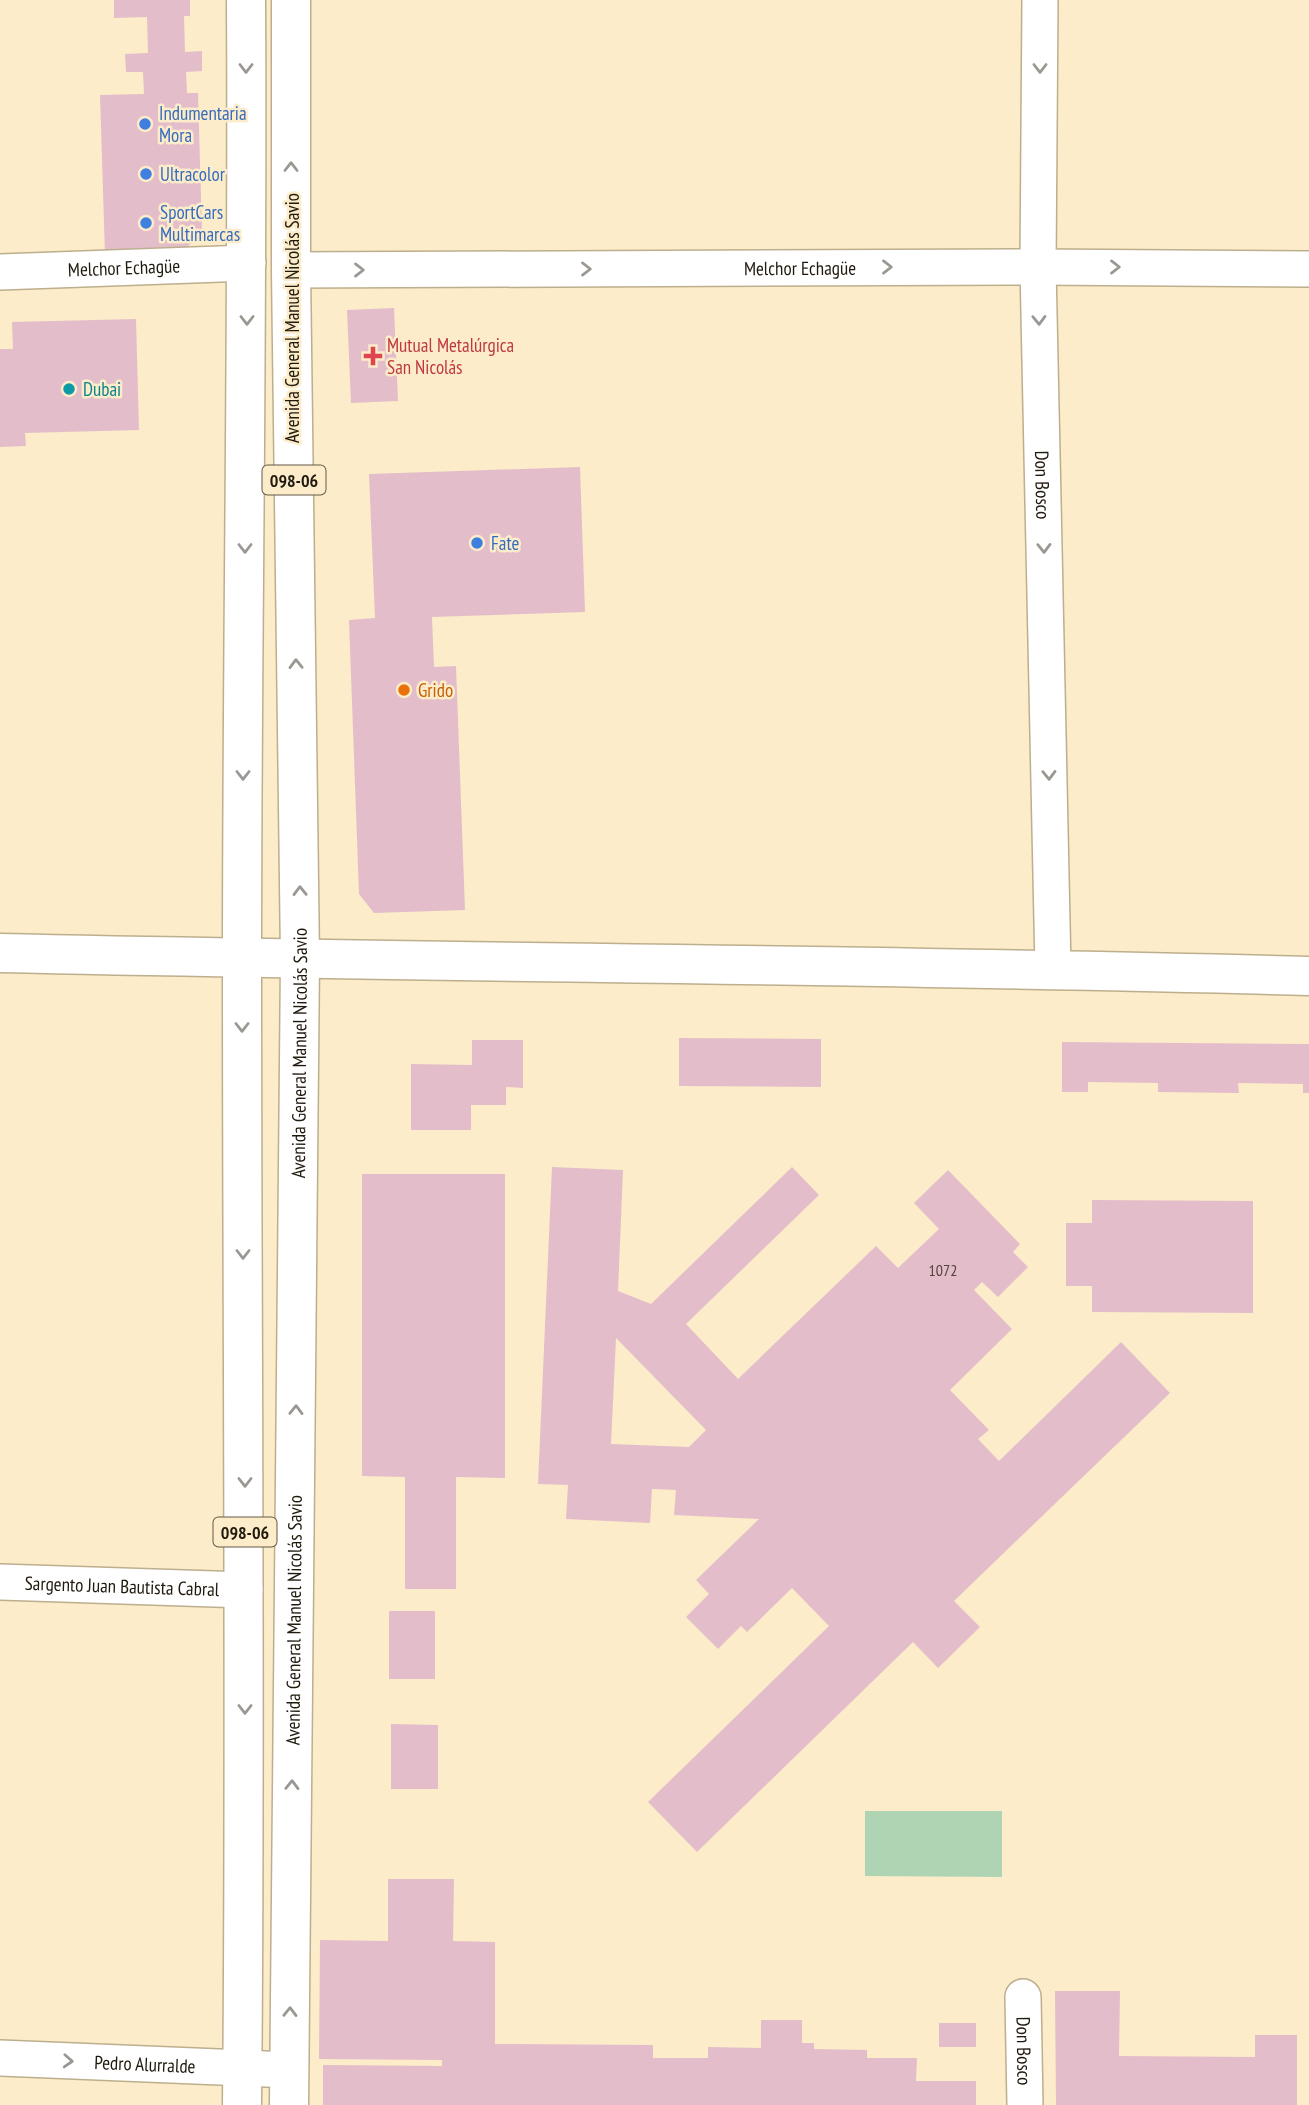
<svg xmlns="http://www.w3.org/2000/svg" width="1309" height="2105" font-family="'PT Sans Narrow',sans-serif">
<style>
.green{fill:#afd4b3}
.building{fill:#e4bdca;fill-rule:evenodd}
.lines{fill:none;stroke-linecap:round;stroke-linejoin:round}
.street-casing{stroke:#bdae8d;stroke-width:38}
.secondary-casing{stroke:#bdae8d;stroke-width:41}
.primary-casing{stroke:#bdae8d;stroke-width:41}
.street{stroke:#fff;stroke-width:35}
.secondary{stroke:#fff;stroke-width:38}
.primary{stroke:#fff;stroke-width:38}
.oneway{stroke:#9b9893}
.shop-dot{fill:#3f7fe0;stroke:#fcecc9;stroke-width:2.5}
.health-dot{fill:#e0444e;stroke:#fcecc9;stroke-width:2.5}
.culture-dot{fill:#0f9aa8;stroke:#fcecc9;stroke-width:2.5}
.food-dot{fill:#e8710a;stroke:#fcecc9;stroke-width:2.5}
.labels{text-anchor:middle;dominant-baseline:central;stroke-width:5;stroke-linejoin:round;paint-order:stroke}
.number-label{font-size:16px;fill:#51433d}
.shield{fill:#fcecc9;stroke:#625946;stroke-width:2}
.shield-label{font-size:18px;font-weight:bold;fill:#201a0e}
.shop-label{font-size:19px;fill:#366cbe;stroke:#fcecc9;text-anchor:start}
.street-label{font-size:19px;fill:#201a0e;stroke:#fcecc9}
.health-label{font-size:19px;fill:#be3a42;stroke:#fcecc9;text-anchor:start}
.culture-label{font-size:19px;fill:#0d838f;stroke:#fcecc9;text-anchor:start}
.food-label{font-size:19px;fill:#c56008;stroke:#fcecc9;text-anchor:start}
</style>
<rect width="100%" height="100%" fill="#fcecc9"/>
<path class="green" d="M865,1811h137v66l-137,-1z"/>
<path class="building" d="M114,0h76v16h-6l1,36 17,-1v20l-16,1 1,21h11l4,140 -20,19 -77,3 -5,-160 44,-1 -1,-22h-17l-1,-18 23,-1 -1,-36 -33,1z
M394,308l4,93 -47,2 -4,-93z
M136,319l3,111 -114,3 1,13 -26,1v-98h13l-1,-27z
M580,467l5,145 -153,5 2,50 22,-1 9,244 -91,3 -15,-19 -10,-274 26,-2 -6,-144z
M679,1038l142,1v48l-142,-1z
M472,1040h51v48l-17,-1v18h-35v25h-60v-66l61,1z
M1062,1042l247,2v49h-6v-9l-65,-1 1,10 -81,-1v-9l-70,-1v10h-26z
M552,1167l71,3 -5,121 33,13 141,-137 27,28 -133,129 52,55 138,-133 22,22 41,-39 -25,-26 34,-33 72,74 -7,8 15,15 -30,30 -16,-15 -8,8 38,39 -62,61 39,40 -11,9 21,22 122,-119 49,51 -216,208 26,26 -42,41 -25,-26 -216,210 -49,-50 181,-176 -37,-38 -45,44 -6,-6 -23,23 -32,-32 23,-23 -13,-14 63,-61 -85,-4 2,-25 -24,-1 -2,34 -84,-4 2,-34 -30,-1zM616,1338l90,92 -17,17 -78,-3z
M362,1174h143v304l-49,-1v112h-51v-112l-43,-1z
M1092,1200l161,1v112l-161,-1v-26h-26v-63h26z
M389,1611h46v68h-46z
M391,1724l47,1v64h-47z
M388,1879h66l-1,62 42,1v102l158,1v13h55v-11l53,1v-28h41v23h12v6l53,1v8h50l-1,23h60v24h-653v-40l119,1v-6l-123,-1 1,-119 68,1z
M1055,1991h65l-1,65 136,1v-22h42v70h-241z
M939,2023h37v24h-37z"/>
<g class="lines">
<g class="street-casing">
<g id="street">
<path id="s1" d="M1040,0l-2,267 15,702"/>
<path id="s2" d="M291,270l747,-3 271,2"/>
<path id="s3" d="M0,272l248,-9"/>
<path id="s4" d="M0,1582l245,8"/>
<path id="s5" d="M1023,1997l2,108"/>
<path id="s6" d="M0,2058l290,12"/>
</g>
</g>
<g class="secondary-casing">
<path id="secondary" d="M0,953c436,10 873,11 1309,23"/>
</g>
<g class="primary-casing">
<g id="primary">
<path d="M242,2105c4,-381 0,-762 0,-1142 0,-321 6,-642 4,-963"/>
<path id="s7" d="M289,2105l11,-1146 -9,-689v-270"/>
</g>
</g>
<use href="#street" class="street"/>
<use href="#secondary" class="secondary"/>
<use href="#primary" class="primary"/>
</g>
<defs><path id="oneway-chevron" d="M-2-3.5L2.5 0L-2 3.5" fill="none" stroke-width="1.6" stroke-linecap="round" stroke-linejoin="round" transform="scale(1.75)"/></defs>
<g class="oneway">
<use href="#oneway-chevron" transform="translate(246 68) rotate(90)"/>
<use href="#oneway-chevron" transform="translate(1040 68) rotate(90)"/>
<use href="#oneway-chevron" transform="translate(291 167) rotate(-90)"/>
<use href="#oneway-chevron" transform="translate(887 267)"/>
<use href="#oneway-chevron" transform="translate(1115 267)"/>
<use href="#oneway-chevron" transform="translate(586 269)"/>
<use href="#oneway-chevron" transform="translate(359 270)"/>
<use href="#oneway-chevron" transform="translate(247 320) rotate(90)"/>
<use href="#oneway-chevron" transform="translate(1039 320) rotate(89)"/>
<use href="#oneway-chevron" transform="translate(245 548) rotate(90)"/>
<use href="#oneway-chevron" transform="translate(1044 548) rotate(89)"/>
<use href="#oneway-chevron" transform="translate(296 664) rotate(-91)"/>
<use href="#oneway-chevron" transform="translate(243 775) rotate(90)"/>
<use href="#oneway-chevron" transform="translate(1049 775) rotate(89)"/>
<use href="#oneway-chevron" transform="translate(300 891) rotate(-91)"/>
<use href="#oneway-chevron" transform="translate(242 1027) rotate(90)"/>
<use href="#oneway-chevron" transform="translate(243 1254) rotate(90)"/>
<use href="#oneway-chevron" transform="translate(296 1410) rotate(-89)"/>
<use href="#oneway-chevron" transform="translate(245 1482) rotate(90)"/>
<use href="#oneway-chevron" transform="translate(245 1709) rotate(90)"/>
<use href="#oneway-chevron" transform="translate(292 1785) rotate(-89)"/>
<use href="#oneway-chevron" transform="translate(290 2012) rotate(-89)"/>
<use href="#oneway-chevron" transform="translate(68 2061) rotate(3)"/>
</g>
<g class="shop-dot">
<circle cx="145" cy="124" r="7"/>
<circle cx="146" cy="174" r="7"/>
<circle cx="146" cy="223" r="7"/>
<circle cx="477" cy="543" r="7"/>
</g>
<path class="health-dot" d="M369.5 345.5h7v7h7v7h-7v7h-7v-7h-7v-7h7z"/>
<circle class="culture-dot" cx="69" cy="389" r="7"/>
<circle class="food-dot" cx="404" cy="690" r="7"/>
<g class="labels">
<g class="number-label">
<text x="943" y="1270">1072</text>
</g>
<g class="shield">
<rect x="262.5" y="465.5" width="63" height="29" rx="5"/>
<rect x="213.5" y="1517.5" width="63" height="29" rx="5"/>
</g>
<g class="shield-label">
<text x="294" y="480">098-06</text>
<text x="245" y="1532">098-06</text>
</g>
<g class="shop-label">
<text x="159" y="113">Indumentaria<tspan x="159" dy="22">Mora</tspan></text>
<text x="160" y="174">Ultracolor</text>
<text x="160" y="212">SportCars<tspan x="160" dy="22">Multimarcas</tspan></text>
<text x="491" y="543">Fate</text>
</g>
<g class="street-label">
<text stroke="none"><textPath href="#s3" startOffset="124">Melchor Echagüe</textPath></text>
<text stroke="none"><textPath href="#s2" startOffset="509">Melchor Echagüe</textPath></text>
<text transform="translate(292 318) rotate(-90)">Avenida General Manuel Nicolás Savio</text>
<text stroke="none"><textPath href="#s1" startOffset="485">Don Bosco</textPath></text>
<text stroke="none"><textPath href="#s7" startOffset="1052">Avenida General Manuel Nicolás Savio</textPath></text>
<text stroke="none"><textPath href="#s4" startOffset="122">Sargento Juan Bautista Cabral</textPath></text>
<text stroke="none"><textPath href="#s7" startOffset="485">Avenida General Manuel Nicolás Savio</textPath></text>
<text stroke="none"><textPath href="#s5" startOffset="54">Don Bosco</textPath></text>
<text stroke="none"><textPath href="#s6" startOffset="145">Pedro Alurralde</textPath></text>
</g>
<g class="health-label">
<text x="387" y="345">Mutual Metalúrgica<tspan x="387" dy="22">San Nicolás</tspan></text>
</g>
<g class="culture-label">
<text x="83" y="389">Dubai</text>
</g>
<g class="food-label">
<text x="418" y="690">Grido</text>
</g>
</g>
</svg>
